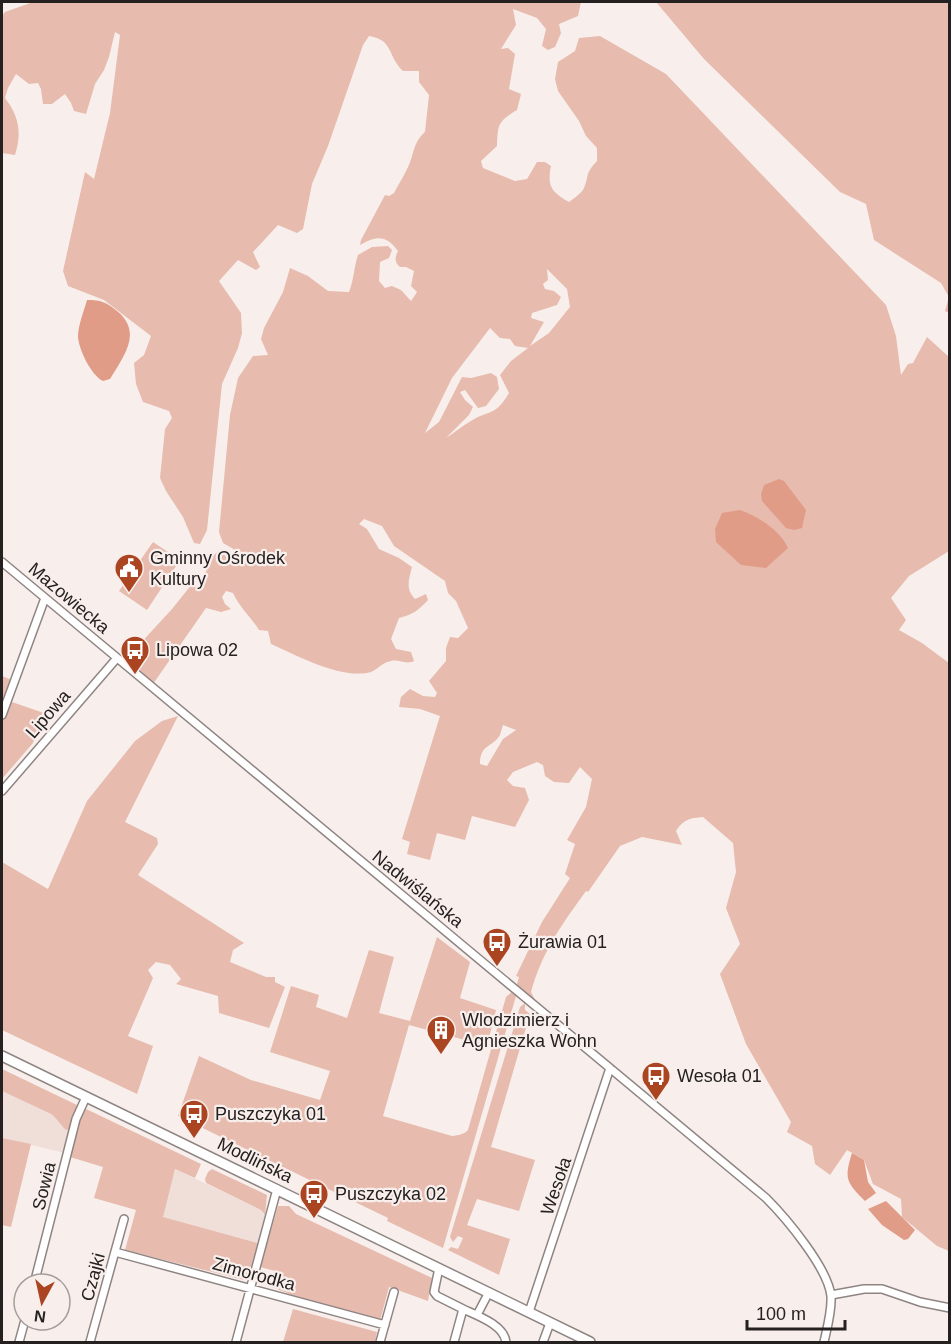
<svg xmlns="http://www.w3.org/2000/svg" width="951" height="1344" font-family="Helvetica,sans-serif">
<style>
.built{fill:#f0dfd9}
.green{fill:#e7bbae;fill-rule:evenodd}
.water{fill:#e09c87}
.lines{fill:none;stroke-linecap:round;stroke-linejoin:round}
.minor-casing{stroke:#8e8583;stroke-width:10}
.secondary-casing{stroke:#8e8583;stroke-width:12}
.minor{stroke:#fff;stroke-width:7}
.secondary{stroke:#fff;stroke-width:9}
.labels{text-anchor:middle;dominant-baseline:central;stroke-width:4.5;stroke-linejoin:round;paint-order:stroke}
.poi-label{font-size:18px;fill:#252120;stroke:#f8efec;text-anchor:start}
.street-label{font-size:18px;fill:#252120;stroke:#f8efec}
</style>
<rect width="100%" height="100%" fill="#f8efec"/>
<path class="built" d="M2,1091l49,23 8,5 2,7 10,2 -6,25 -63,-15z
M175,1169l86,41 3,5 3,-1 -8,29 -97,-26z"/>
<path class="green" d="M33,2h548l-3,14 -19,8 2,9 -6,14 -7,3 -6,-4 4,-17 -9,-11 -24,-9 3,16 -15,24 7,-1 7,6 -6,35 12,5 -4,16c-20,12 -19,15 -20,36l-16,15 2,7 32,13 12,-2 10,-17h8l6,4c-4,20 0,26 18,36 5,-4 12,-8 15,-14 6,-14 0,-13 13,-27v-13l-11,-12 -7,-15 -21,-30 -3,-12 3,-17 17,-11 4,-13 21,-2 66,38 220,231 10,31 5,39 7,-11 5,-1 14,-26 22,20v194l-40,25 -18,22 15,22 -7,10 23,13 27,20v588l-12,-5 -35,-29 -1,-18 -28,-15 -9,-24 -17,-10 -17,25 -15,-11 -3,-18 -25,-14 4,-10 -45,-78 -26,-70 20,-30 -14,-36 10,-36 -3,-29 -30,-26c-13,1 -19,2 -27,14l6,14 -40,-8 -22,9 -32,46 -2,-1c-24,33 -44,61 -55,101l4,8 12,12 -29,-25 -1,-3 2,-7 -3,-1 26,-54 28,-44 -5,-4 10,-30 -8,-4 19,-33 6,-28 -12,-12 -11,16 -15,-1 -9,-6 -2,-11 -6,-3 -24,10 -6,8 6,6 12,2 4,12 -14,27 -43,-11 -7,24 -28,-7 -7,27 -23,-6 3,-12 -8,-3 38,-123 -20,-7 -21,-2 2,-10 9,-8 13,7 12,1 2,-4 -8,-12 17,-20v-13l4,-11 8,1 10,-10 -12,-27 -8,-8 -3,-12 -51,-35 -12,-20 -18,-7 -5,5 8,5 12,20 20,9 13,9c-3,12 -7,22 3,32l11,-5 2,6c-9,10 -16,15 -29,18l-8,21 5,10 15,3 3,9c-9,4 -14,-2 -23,0 -8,1 -13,8 -20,11 -29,8 -73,-16 -100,-28l-3,-13 -9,-1c-8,-13 -19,-22 -26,-37l-7,-2 -4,6 3,7 6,5 -10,3 -15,-4 -53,76 -27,-25 46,-50 20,-25 7,3 14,-31 8,-7 8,13 11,-2 2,-6 -19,-11 -4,-11 11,-117 8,-37 15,-22 15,-1 -7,-16 3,-11 19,-36 7,-24 18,8 20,15 21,1c5,-13 5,-25 9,-37l14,-8 16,-1 4,4 -3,8 -9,4 -1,19 6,7 7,-2 9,4 10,11 6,-9 -6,-6 3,-15 -8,-4h-6c-6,-5 -5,-10 -2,-16 -12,-17 -22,-15 -38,-6l1,-5 24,-45 4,1 5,-3c4,-8 10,-17 14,-26 6,-12 5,-25 17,-35l4,-37 -10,-13v-11h-16c-16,-15 -9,-31 -34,-35l-6,9 -35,101 -16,38 -9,45 -6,4 -19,-8 -25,27 7,15 -4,3 -18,-10 -19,21 22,32 1,20 -4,15 -16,36 -15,146 -7,14 -6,-1 -11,-26 -17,-26 -6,-13 5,-49 7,-11 -3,-7 -26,-9 -7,-18 -2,-21 10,-8 7,-19 -47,-36 -36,-14 -5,-15 22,-99 9,7 16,-66 10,-78 -5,-3 -6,25 -5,13 -9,14 -9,30 -12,-3 -3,-8 -6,-9 -13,10h-9l-2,-15 -3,-6 -9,1 -13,-10 -8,14 -3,10c14,18 17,35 10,57l-13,-2v-109l1,-6 -1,-22 3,-4zM547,269l20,20 3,18 -21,26 -19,13 14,-24 -13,-4 1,-5 25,-8 4,-8 -7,-6 -9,-2 -2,-5 5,-4zM490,328l10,10 10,1 5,7 13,2 -17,13 -11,14 9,18c-14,24 -19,16 -38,28 -9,5 -17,12 -25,17l23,-23 4,-8 -8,-7 -5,-8 5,-2 13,18 8,-2 13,-17 -2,-12 -6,-4 -20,5 -9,-1 -23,45 -14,11 27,-55zM503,725l13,5 -13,9 -16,27 -7,-2c0,-20 12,-16 20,-29 1,-3 2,-7 3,-10z
M656,2h293v311l-4,-2 4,-14 -8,-14 -67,-43 -8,-36 -26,-12 -136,-133z
M153,542l27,18 -33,50 -28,-19z
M2,676l10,4 -3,21 35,12 -11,30 -31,36z
M178,716l-53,106 32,16 1,6 -20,31 106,68 -11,7 -3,12 36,15h9v5l10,5 -16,41 -50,-15 -1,-17 -42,-12 5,-5 -11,-14 -14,-3 -8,8 5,8 -25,58 25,10 -16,48 -135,-64v-168l46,27 39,-88 48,-60 27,-20z
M437,937l33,25 -10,36 36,12 -9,36 -78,-21 -26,91 69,20c7,-1 11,-1 16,-6l38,-133 7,-6 3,5 -73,252 -56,-27 1,-3 -210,-102 21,-60 52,24 69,20 10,-29 -60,-19 21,-66 28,9 -3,12 31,11 22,-68 25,7 -15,56 31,8z
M525,1003v7l5,4 -39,133 44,13 -16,51 -42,-12 -10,26 43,14 -11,36 -51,-25 3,-3 7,2 5,-11 -5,-2 -5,6 -3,-5 70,-230z
M2,1069l77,37 -8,22 -5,2c-6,-5 -8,-11 -15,-16l-49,-23z
M84,1108l117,56 -6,14 -20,-9 -12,48 95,26 -6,21 -8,16 -119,-30 11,-40 -42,-12 9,-31 -33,-10 9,-39z
M2,1138l29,6 -20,83 -9,-2z
M212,1169l55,26 -2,20 -4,-5 -55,-27 -1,-4 3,-7z
M278,1206h11l7,8 136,64 -4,23 -39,-14 -9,34 -83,-24 -25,-10 3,-16 -15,-4z
M293,1309l84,23 -2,10h-92z"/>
<path class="water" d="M87,300c14,0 19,2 30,11 26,21 7,45 -7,68l-7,2c-12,-6 -24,-31 -25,-44 0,-12 6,-26 9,-37z
M779,479l5,2 22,29 -4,18 -8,2 -8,-2 -24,-27 -1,-7 3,-9z
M740,510c17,6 40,20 48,38l-22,20 -25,-3 -25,-23 -1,-13 7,-16z
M852,1153l12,7 4,22 8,11 -11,8c-19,-19 -21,-22 -13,-48z
M886,1201l29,29 -7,9 -4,1 -22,-15 -14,-16z"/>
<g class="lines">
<g class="minor-casing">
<path id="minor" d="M2,562l764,636c20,20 62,70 65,98 1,15 -4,32 -7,46
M2,715l43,-117
M2,791l115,-133
M115,1252l270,73
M439,1268l-5,24 3,4 26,13 -9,33
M34,1284l42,-165 10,-22
M831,1295l33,-6h18l38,13 30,6
M463,1309c15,7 41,16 43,33
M529,1312l81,-244
M477,1315l12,-23
M19,1342l6,-22
M90,1342l34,-123
M236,1342l41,-153
M380,1342l14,-50
M543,1342l7,-19"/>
</g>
<g class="secondary-casing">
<path id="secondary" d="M2,1056l588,286"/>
</g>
<use href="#minor" class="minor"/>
<use href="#secondary" class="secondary"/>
</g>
<defs>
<g id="civic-pin" transform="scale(1.5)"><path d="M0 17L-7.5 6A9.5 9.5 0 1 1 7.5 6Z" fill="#ab4421" stroke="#f8efec"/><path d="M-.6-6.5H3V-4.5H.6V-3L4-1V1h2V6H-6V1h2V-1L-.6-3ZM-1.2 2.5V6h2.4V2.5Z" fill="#fff"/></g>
<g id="bus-pin" transform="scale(1.5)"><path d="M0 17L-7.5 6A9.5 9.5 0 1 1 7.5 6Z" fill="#ab4421" stroke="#f8efec"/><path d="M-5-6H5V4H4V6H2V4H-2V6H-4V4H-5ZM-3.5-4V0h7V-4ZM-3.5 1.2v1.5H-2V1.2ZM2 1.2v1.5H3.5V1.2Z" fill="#fff"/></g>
<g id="building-pin" transform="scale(1.5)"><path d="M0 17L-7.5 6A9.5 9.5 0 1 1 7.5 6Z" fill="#ab4421" stroke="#f8efec"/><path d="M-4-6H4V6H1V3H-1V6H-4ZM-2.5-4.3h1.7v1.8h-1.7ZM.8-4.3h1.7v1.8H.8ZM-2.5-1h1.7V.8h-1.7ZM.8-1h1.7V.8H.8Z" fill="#fff"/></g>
</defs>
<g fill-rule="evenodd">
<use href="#civic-pin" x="129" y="568"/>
<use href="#bus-pin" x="135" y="650"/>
<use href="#bus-pin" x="497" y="942"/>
<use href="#building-pin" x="441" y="1030"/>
<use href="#bus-pin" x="656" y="1076"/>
<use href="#bus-pin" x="194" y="1114"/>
<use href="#bus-pin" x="314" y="1194"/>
</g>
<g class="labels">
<g class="poi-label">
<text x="150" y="558">Gminny Ośrodek<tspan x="150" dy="21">Kultury</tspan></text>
<text x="156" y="650">Lipowa 02</text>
<text x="518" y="942">Żurawia 01</text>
<text x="462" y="1020">Wlodzimierz i<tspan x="462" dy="21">Agnieszka Wohn</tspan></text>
<text x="677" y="1076">Wesoła 01</text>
<text x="215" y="1114">Puszczyka 01</text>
<text x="335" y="1194">Puszczyka 02</text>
</g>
<g class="street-label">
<text transform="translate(69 598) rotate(40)">Mazowiecka</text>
<text transform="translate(48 714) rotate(-49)">Lipowa</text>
<text transform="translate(418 889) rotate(39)">Nadwiślańska</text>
<text transform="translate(255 1160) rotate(26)">Modlińska</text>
<text transform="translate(44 1186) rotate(-76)">Sowia</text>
<text transform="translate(556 1186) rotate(-71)">Wesoła</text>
<text transform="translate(254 1274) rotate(15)">Zimorodka</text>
<text transform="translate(93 1277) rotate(-75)">Czajki</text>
</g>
</g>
<rect width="951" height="1344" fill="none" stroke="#252120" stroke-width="6"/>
<g transform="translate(42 1302) rotate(188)"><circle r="28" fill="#f8efec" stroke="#a49d9a" stroke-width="1.5"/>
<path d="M0-4.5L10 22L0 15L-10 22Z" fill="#ab4421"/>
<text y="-9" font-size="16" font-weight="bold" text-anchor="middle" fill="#252120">N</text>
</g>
<path d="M747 1320v9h98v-9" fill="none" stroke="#252120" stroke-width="3"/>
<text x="756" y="1320" font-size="18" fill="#252120" stroke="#f8efec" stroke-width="4.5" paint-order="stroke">100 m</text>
</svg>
